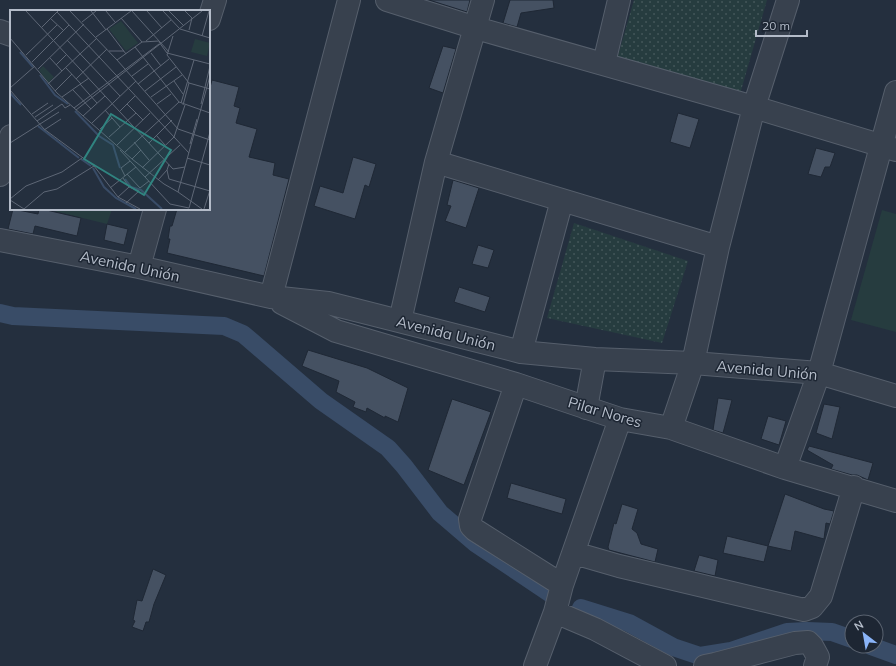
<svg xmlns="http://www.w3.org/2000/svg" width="896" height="666" font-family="Mulish,sans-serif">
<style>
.park{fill:url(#park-dots)}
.pitch{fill:#263c3f}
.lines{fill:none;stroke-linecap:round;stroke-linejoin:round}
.canal{stroke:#394c67;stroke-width:18}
.building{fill:#455162;stroke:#1f2835}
.minor-casing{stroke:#565f6c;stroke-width:24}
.minor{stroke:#38414e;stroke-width:22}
.labels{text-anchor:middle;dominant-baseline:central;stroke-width:3;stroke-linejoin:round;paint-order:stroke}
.street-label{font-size:15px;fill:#b4bcc9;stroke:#1d2633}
.inset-river{fill:none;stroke:#394c67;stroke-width:2}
.inset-road{fill:none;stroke:#5e6776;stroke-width:1}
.view{fill:#308480;fill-opacity:0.15;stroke:#308480;stroke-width:2}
.inset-edge{fill:none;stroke:#b4bcc9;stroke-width:2}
</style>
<defs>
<pattern id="park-dots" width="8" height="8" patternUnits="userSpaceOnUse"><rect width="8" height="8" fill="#263c3f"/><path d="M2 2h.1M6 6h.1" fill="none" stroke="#435659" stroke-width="1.8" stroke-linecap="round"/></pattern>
</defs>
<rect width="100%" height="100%" fill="#242f3e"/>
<path class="park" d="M634,0h133l-29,101 -123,-35z
M574,223l114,38 -26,82 -115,-25z"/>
<path class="pitch" d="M46,209h66l-5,15z
M882,210l14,4v118l-45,-12z"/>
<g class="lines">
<path class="canal" d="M0,313l13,3 211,10 19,8 78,67 67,47 16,18 36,47 35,30 76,51
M581,608l48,15 44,24 27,9 31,-5 56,-19 20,-1 25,1 20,7
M871,646l25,9"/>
</g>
<path class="building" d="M429,0h41l-3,12z
M510,0h43l1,8 -33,5 -4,14 -14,-4z
M443,46l13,3 -13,44 -14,-5z
M212,80l27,7 -5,19 6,2 -4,15 21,6 -8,28 26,6 -2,12 16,4 -25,97 -97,-23 3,-14h-2l2,-13h2l5,-17h32v-118z
M678,113l21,6 -9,29 -20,-6z
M816,148l19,5 -5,14h-5l-4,10 -13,-3z
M353,157l23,7 -7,23 -4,-2 -10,34 -41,-13 6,-20 23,7z
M453,180l26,8 -13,40 -21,-7 6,-15 -4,-1z
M13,209l25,5 1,-5h3l39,9 -4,18 -42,-10 -2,8 -25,-5z
M107,224l21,5 -4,16 -20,-5z
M478,245l16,5 -6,18 -16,-4z
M459,287l31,10 -5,15 -31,-10z
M308,350l59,18 41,20 -10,34 -13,-6v2l-18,-10 -1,4 -13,-5 2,-5 -19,-10 3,-11 -37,-15z
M718,398l14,2 -9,33 -10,-3z
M452,399l39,13 -27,73 -36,-15z
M824,404l16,3 -8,32 -16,-6z
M768,416l18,5 -7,24 -18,-6z
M809,446l64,17 -5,17 -11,-5h-5l-21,-6 2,-4 -26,-15z
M511,483l55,16 -4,15 -55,-16z
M785,494l39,15 10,2 -4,13 -4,-1 -2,16 -29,-8 -4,20 -23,-5z
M622,504l16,5 -6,20 5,4 4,11 17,5 -3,13 -46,-12 -1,-3 6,-24 2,1z
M727,536l41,10 -4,16 -41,-9z
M699,555l19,5 -3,16 -21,-5z
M153,569l13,6 -12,29 -5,18h-3l-3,9 -11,-4 3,-6 -2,-1 4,-20 5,1z"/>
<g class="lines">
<g class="minor-casing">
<path id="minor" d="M387,0l89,28 278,79 142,43
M209,19l6,-19
M0,31l11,4
M604,63l15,-63
M436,162l282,85
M0,175l11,-39
M0,240l139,27 132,30 57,6 193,49 74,7 98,4 126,10 77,23
M139,267l16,-58
M271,297l78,-297
M282,303l54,28 180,53 104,35 51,9 114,40 111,33
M400,321l36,-159 47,-162
M521,352l41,-152
M516,384l-46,135 1,7 4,4 87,55
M586,408l9,-49
M671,428l22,-65 25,-116 36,-140 34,-107
M785,468l34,-95 77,-281
M574,553l45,13 185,44 8,-3 9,-11 33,-109
M555,612l40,17 70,37
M535,666l20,-54 7,-27 58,-166
M705,666l10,-2 80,-21 13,-1 4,4 6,11 -3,9"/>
</g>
<use href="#minor" class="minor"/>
</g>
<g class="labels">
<g class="street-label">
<text transform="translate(130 266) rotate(12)">Avenida Unión</text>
<text transform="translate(446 333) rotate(14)">Avenida Unión</text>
<text transform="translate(767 370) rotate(5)">Avenida Unión</text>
<text transform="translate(605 412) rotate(16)">Pilar Nores</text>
</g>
</g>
<g transform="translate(10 10)">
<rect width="200" height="200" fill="#242f3e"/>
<path d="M111,11l17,22 -12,8 -17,-22zM185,29l15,4 -3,13 -16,-4zM33,56l11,11 -6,6 -9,-13z" fill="#263c3f"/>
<path class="inset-river" d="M10,42l13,15M30,65l15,20 13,9M0,83l11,12M65,101l24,25 14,9 7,23M28,116l41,32M71,149l10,7M83,158l11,19 12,11 20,11M115,169l6,8 10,3 21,19"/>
<path class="inset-road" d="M16,1l147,158 12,-2M60,1l47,49 61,69 32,11M81,1l15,19M96,1l9,11M122,1l37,41M137,1l15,17M153,1l17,18 30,9M159,1l15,15M175,1l7,7 -3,12M47,2l132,141M40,8l13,12M111,8l21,24M72,12l14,-11M32,17l16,-16M97,19l19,25M163,26l-6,19 22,28M192,26l7,-25M86,27l35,-26M0,28l47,55 75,66 32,25 14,8 32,-116M44,30l15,-15M57,30l53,56M136,31l25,-21M149,32l8,11 43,11M125,37l44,55 31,11M99,41h15M141,43l10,13M16,45l31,-30M40,48l12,13M107,50l25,-18 17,-1M22,52l22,-22M46,55l11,-11M56,58l15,16M28,59l46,-45M122,66l16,-12M66,69l31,-30M164,71l9,13M179,73l21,6M38,74l49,-46M70,74l17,19M128,74l31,-25M0,78l25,-22M0,80l34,39 50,37 24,31 22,12M63,80l18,19M45,81l17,-17M135,81l31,-24M52,87l27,-19M141,87l31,-22M171,93l13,-43M117,94l16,16M147,94l14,-10M191,94l9,-38M173,95l6,-22M64,98l85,-64M66,100l126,-99M95,100l15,17M110,101l15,-15M22,104l16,-11M73,106l22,-20M25,107l18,-12M27,111l25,-17 3,4 5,-3M82,113l44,-42M90,119l12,-11M34,120l17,-11M146,125l9,10M99,127l27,-24M124,132l15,18M0,133l49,-31M139,133l23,-23M180,134l7,-25M107,135l33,-32M110,140l50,54 19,4 21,-76M115,142l54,-50M177,148l23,7M122,149l9,-9M132,158l32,-31 11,-32M157,160l2,9 41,12M117,164l13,14 9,-7M115,166l-4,-8 9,-7M135,167l35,-32M113,168l6,9 10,4 -13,12M148,170l9,-10 2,-6M100,178l26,-21M168,182l24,17M108,187l11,-10M0,189l16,-13 36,-14 20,-14M0,190l14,9M14,199l20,-17 13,-3 37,-23M194,199l6,-19"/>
<path class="view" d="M101,104l60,36 -27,45 -60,-36z"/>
<rect width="200" height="200" class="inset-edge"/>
</g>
<g transform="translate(864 634) rotate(329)"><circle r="19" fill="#1d2633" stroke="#59626f"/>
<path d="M0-3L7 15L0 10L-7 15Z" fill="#8ab4f8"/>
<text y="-6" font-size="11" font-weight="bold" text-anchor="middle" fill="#b4bcc9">N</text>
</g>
<path d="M756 30v6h51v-6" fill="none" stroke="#b4bcc9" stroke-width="2"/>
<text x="762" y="30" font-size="12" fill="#b4bcc9" stroke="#1d2633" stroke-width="3" paint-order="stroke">20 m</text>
</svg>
